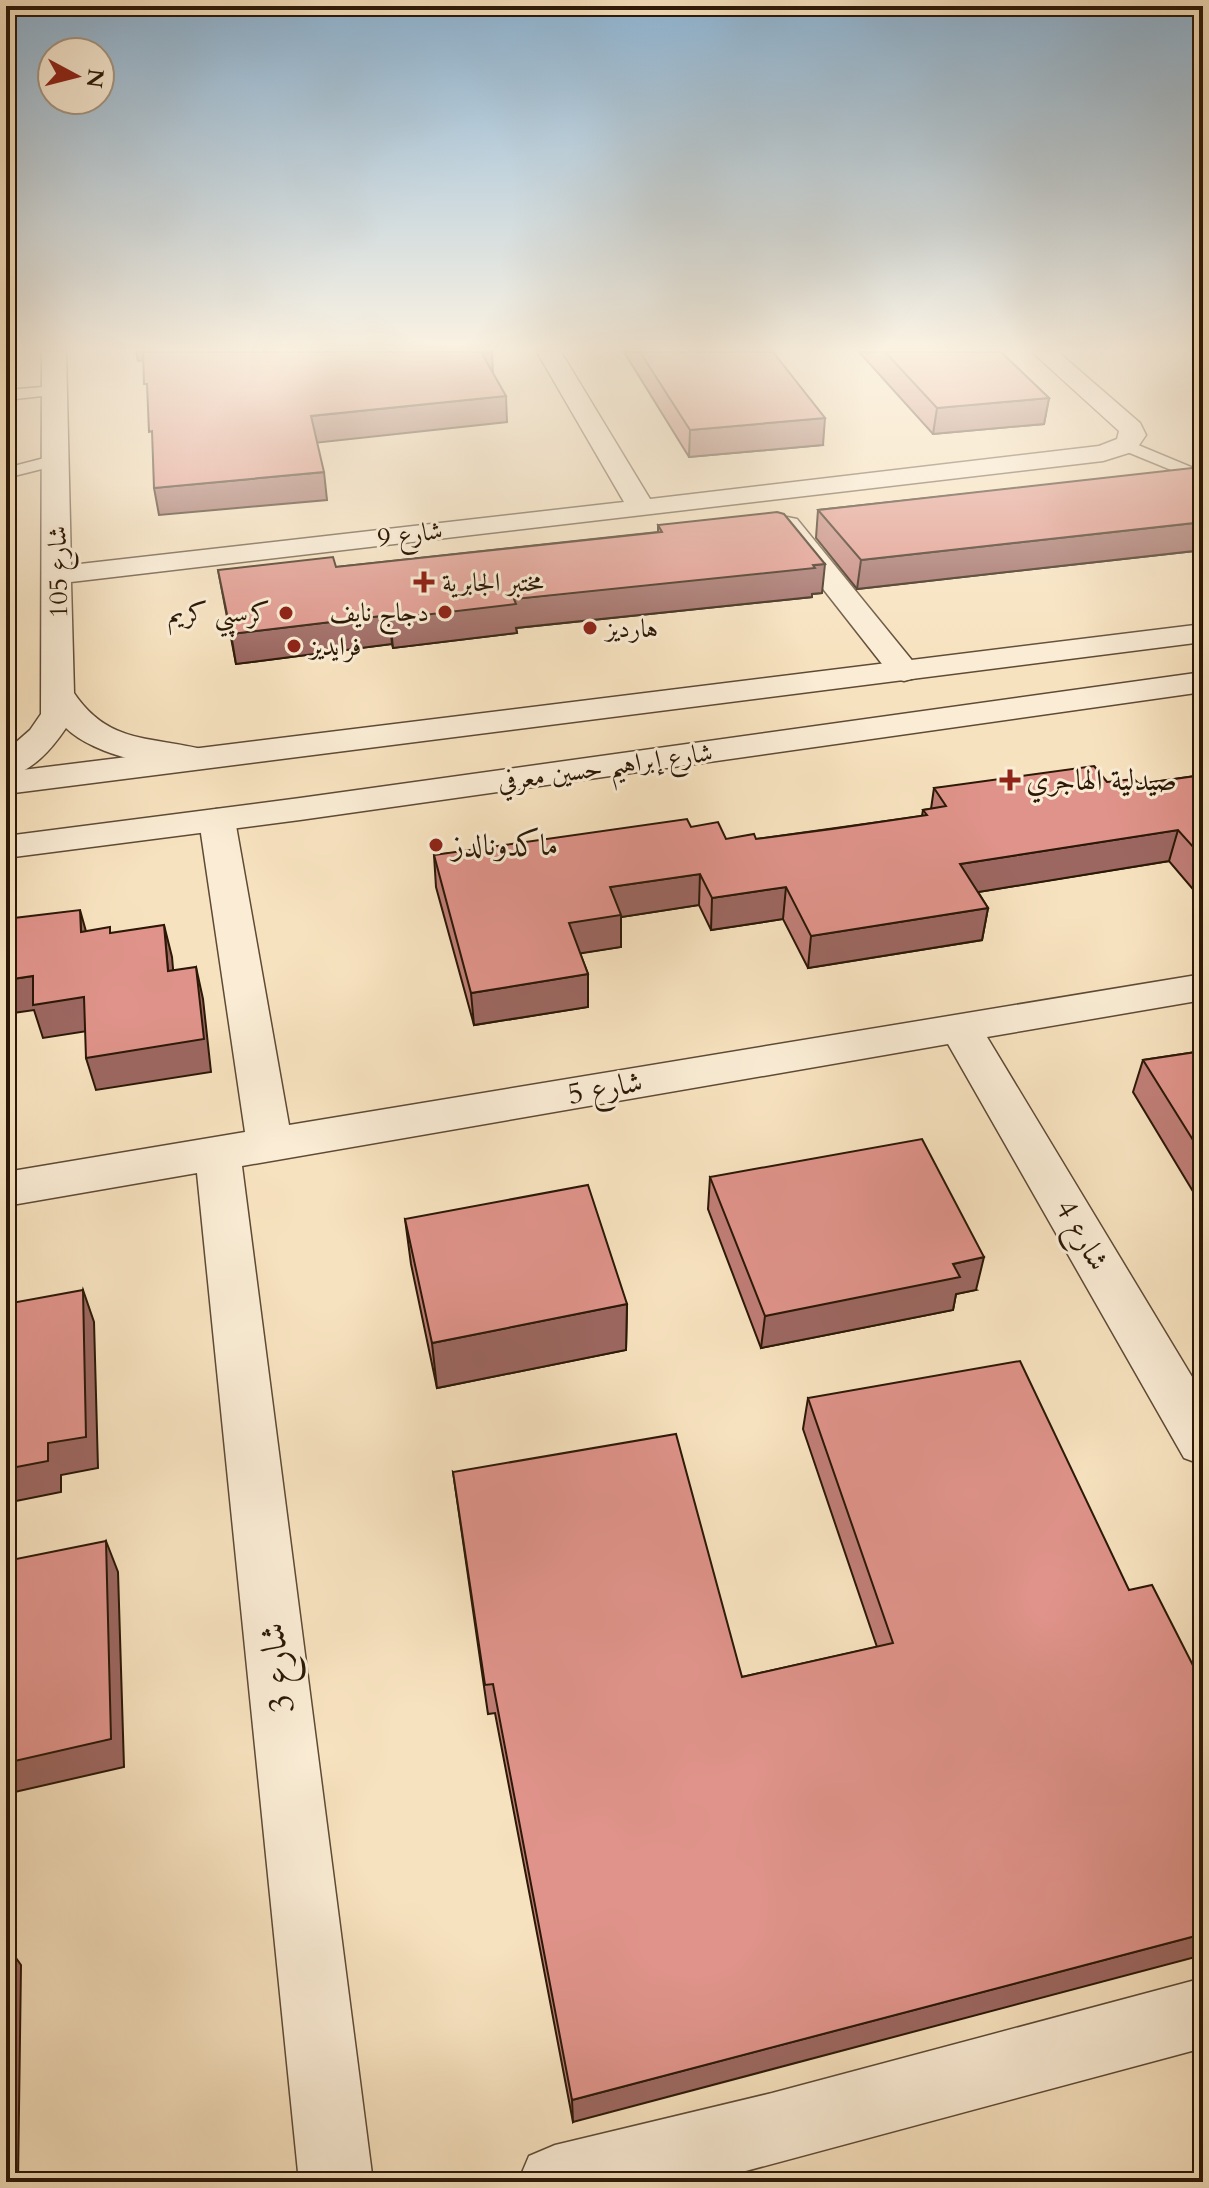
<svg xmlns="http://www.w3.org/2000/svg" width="1209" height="2188" font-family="Cardo,Amiri,serif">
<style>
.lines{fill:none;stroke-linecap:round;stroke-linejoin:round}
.service-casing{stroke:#5e4a35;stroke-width:3}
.minor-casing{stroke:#5e4a35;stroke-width:3}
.tertiary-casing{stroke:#5e4a35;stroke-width:3}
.service{fill:#faecd5;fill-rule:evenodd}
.minor{fill:#faecd5;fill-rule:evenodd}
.tertiary{fill:#faecd5;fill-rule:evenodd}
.wall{fill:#c07e77;stroke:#2b1807;stroke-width:2}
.shaded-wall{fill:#9c6761;stroke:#2b1807;stroke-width:2}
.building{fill:#df938a;stroke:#2b1807;stroke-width:2}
.poi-dot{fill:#8f2418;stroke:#faecd5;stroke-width:3}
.labels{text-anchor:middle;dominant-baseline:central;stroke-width:6;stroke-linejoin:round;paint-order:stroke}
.far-street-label{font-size:26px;fill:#2b1807;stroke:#faecd5}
.far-poi-label{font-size:26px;fill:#2b1807;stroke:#faecd5;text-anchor:start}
.poi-label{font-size:30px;fill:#2b1807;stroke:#faecd5;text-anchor:start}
.street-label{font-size:30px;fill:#2b1807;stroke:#faecd5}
.near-street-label{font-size:36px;fill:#2b1807;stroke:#faecd5}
</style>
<rect width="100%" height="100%" fill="#f7e2bf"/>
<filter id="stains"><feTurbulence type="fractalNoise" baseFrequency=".0025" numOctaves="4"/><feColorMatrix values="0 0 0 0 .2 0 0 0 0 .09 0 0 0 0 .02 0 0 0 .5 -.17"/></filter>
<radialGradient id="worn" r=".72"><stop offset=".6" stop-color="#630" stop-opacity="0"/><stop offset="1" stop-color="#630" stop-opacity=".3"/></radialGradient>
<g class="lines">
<g class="service-casing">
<path id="service" d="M55,386l8,5 -2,3 -55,6v-10z
M1126,440l77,32v11l-83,-34 -2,-4 2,-4z
M56,455l6,1 2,4 -2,4 -56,14v-10z"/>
</g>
<g class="minor-casing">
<path id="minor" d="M42,352h24l5,213 553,-63 -87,-150h24l89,147 449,-53 18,-7 2,-8 -87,-79h26l82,71 6,12 -11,16 -32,10 -1032,121 3,111c35,52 78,43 131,57l5,7 -5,7c-36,9 -112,-9 -139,-36 -15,22 -33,43 -60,49v-26l24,-21 11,-16z
M787,517l10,2 118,145 5,7 -5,7 -11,3 -11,-3 -120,-153 4,-6z
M217,809l13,3 5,8 54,305 914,-151v26l-216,37 216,358v70l-19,-7 -236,-414 -706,122 131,1016h-74l-102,-1009 -191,33v-34l239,-40 -46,-312 5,-8z
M1203,1978v70l-498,134h-187l11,-26 26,-11 217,-52z"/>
</g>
<g class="tertiary-casing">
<path id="tertiary" d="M1203,624v18l-1197,152v-22z
M1203,672v20l-903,128 -294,38v-22l294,-38z"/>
</g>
<use href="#service" class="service"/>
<use href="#minor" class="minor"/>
<use href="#tertiary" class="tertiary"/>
</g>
<path class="wall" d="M624,352h149l50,93 -134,12z
M859,352h142l48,46 -5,26 -111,10z
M1203,468v82l-346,39 -41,-51 2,-28z
M658,525l164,68 -10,1v3l-296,31 1,5 -124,15 -1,-4 -156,20 -18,-94 118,-3 322,-35z
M1203,775v126l-34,-40 -191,31 10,16 -6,32 -174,28 -25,-49 -72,11 -12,-25 -78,12v30l-41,6 8,21v33l-114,18 -38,-138 -2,-32 257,-28 35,12h30l166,-23 1,-6 8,-1 3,-21 173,-6 32,2z
M1203,1051v157l-70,-116 10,-32z
M710,1177l266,113 -20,4 -3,16 -192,38 -53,-139z
M405,1219l222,85 -1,46 -189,38 -26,-124z
M808,1398l321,192 -556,532 -78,-409 -7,1 -35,-242 289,205 135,-30 -74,-218z"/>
<path class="shaded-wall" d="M136,352h10l1,8 -9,1z
M480,352h12l1,22z
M506,396l1,26 -193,21 -3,-27z
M1049,398l-5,26 -111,10 4,-26z
M825,418l-2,27 -134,12 1,-27z
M324,472l3,28 -168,15 -5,-27z
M1203,522v28l-346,39 4,-29z
M825,564l-3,29 -10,1v3l-296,31 1,5 -124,15 -3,-29 124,-20z
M389,615l3,29 -156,20 -5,-30z
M1178,830l-9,31 -215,35 6,-32z
M700,874l-1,31 -78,12v30l-51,8 -1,-32 41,-36z
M786,887l-3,32 -72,11 1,-32z
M988,908l-6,32 -174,28 3,-32z
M80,910l9,32 -8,-10z
M164,925l8,32 4,46 -8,-32z
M196,967l7,32 8,73 -115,18 -10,-32z
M588,974v33l-114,18 -3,-32z
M33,976l51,21 10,33 -51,8 -9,-28 -28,4v-34z
M984,1257l-8,33 -20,4 -3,16 -192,38 4,-32 188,-52z
M83,1290l11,32 4,146 -37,7v17l-55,11v-34l42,-26z
M627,1304l-1,46 -189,38 -5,-45z
M106,1541l12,31 6,195 -118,27v-31z
M1203,1934v21l-630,167 -1,-22z
M6,1944l15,21 -3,217h-12z"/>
<path class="building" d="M143,352h338l25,44 -195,20 13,56 -170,16 -2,-57 -3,1 -2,-48h-3z
M640,352h133l52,66 -135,12z
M885,352h116l48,46 -112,10z
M1201,467l2,1v54l-342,38 -43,-50z
M777,512l7,2 41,50 -12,1 2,3 -301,31 2,5 -126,15 -1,-4 -158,19 -13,-64 115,-13 3,10 326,-35 -4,-7z
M1094,766l13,16 27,-3 5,5 64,-9v83l-25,-28 -218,34 28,44 -177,28 -25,-49 -74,11 -12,-24 -90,13 11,28 -52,8 19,51 -117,19 -37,-138 253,-36 4,8 27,-5 8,17 28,-5 2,5 76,-10 95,-14 -4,-5 23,-4 -12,-18z
M80,910l1,22 29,-5v6l54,-8 4,46 28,-4 8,72 -118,19 -2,-61 -51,8v-29l-27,4v-61z
M1203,1051v105l-60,-96z
M922,1139l62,118 -31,7 7,13 -195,39 -55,-139z
M588,1185l39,119 -195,39 -27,-124z
M83,1290l3,147 -38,6v18l-42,8v-165z
M1020,1361l109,229 23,-5 51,100v249l-631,166 -79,-416 -8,1 -32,-213 223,-38 66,243 151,-34 -85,-245z
M106,1541l5,198 -105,24v-202z"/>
<linearGradient id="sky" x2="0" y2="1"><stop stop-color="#8db6d7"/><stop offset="0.53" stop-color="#fbf2e2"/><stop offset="1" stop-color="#fbf2e2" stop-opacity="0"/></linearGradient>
<rect width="1209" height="659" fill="url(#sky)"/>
<g class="poi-dot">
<path d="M420 570h8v8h8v8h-8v8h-8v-8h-8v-8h8z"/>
<circle cx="445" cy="612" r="8"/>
<circle cx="286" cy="613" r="8"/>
<circle cx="590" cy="628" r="8"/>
<circle cx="294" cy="646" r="8"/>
<path d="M1006 768h8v8h8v8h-8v8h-8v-8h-8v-8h8z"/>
<circle cx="436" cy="845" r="8"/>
</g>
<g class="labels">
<g class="far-street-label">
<text transform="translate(410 534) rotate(-7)">شارع 9</text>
<text transform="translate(58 572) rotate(-91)">شارع 105</text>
<text transform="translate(605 767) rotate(-8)">شارع إبراهيم حسين معرفي</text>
</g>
<g class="far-poi-label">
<text x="442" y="582">مختبر الجابرية</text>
<text x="429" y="612" text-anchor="end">دجاج نايف</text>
<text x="270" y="613" text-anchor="end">كرسپي كريم</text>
<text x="606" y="628">هارديز</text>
<text x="310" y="646">فرايديز</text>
</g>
<g class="poi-label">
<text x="1026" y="780">صيدلية الهاجري</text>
<text x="452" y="845">ماكدونالدز</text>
</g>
<g class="street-label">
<text transform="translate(605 1088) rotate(-10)">شارع 5</text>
<text transform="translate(1082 1235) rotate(60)">شارع 4</text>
</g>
<g class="near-street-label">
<text transform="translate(277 1668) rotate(-97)">شارع 3</text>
</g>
</g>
<rect width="1209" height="2188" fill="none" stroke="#f7e2bf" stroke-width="32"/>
<rect x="8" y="8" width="1193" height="2172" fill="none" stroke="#2b1807" stroke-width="4"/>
<rect x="16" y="16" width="1177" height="2156" fill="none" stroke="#2b1807" stroke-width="2"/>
<g transform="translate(76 76) rotate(97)"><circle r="38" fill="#faecd5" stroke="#a79783" stroke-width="2"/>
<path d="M0-6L14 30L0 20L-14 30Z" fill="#8f2418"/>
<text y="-12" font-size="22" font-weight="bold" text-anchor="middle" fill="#2b1807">N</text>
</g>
<rect width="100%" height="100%" filter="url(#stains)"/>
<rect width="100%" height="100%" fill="url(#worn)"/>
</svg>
